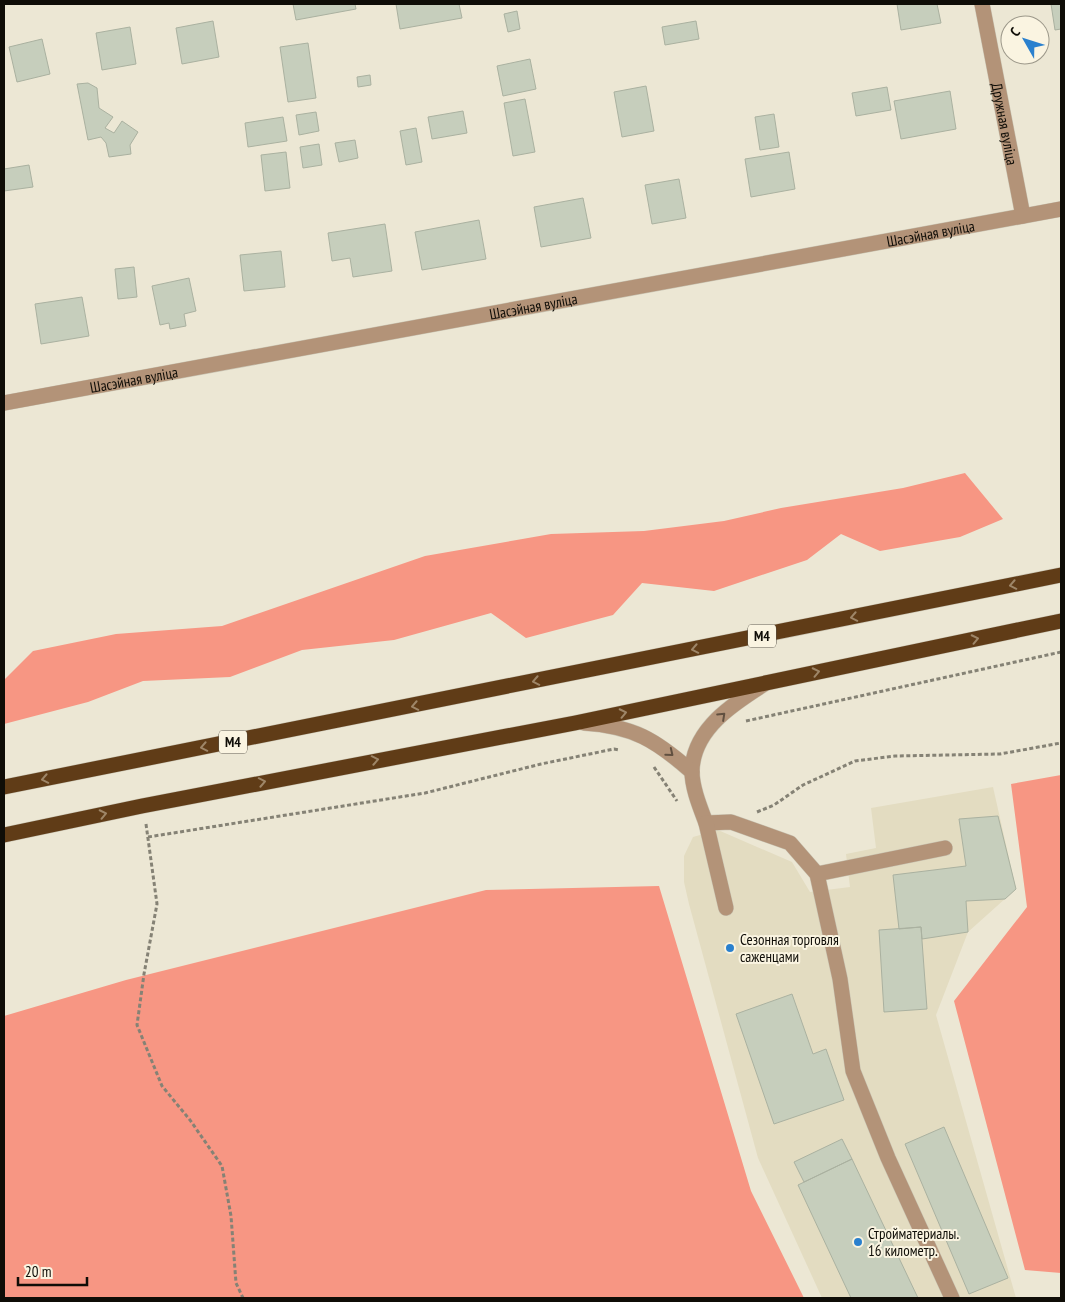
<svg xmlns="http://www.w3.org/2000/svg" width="1065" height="1302" font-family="'PT Sans Narrow',sans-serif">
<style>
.built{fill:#e3dcc1}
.forest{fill:#f79683}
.building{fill:#c6cebc;stroke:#aab1a0}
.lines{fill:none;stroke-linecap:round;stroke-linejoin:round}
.minor-casing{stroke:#c9c4b3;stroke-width:16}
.highway-casing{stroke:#c9c4b3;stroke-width:16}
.path{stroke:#858275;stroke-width:3;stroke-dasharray:4 2.5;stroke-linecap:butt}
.minor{stroke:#b39378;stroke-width:15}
.highway{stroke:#603c17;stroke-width:15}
.oneway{stroke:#9e8668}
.oneway2{stroke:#615040}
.poi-dot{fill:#2a80ce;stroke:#faf4e1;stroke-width:2}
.labels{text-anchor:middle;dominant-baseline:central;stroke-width:4;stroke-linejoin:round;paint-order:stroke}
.shield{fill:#faf4e1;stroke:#565248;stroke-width:1}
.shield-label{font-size:14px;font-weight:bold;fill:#0f0d07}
.street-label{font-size:15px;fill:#0f0d07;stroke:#faf4e1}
.poi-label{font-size:15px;fill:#0f0d07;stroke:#faf4e1;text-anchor:start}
</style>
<rect width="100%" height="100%" fill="#ece7d4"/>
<path class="built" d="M993,787l23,102 -48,43 -32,83 80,283h-194l-64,-140 -69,-254 -5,-22v-26l9,-19 25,-7 74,32 18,30 40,-5 -4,-33 30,-6 -5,-40z"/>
<path class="forest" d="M965,473l38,46 -43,18 -80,14 -39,-17 -34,26 -93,31 -72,-8 -29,32 -87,23 -35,-25 -97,27 -92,10 -72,27 -87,4 -55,21 -84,22v-44l29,-29 83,-17 106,-8 203,-70 126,-22 93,-3 80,-10 57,-13 122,-20z
M1061,775v498l-36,-3 -71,-269 73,-94 -16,-123z
M659,886l92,305 53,107h-800v-282l122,-36 360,-90z"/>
<path class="building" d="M293,4h62l1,5 -60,11z
M396,4h63l3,14 -62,11z
M897,4h40l4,19 -40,7z
M1051,4h10v25l-6,1z
M517,11l3,18 -12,3 -4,-18z
M213,21l6,36 -37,7 -6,-36z
M696,21l3,18 -34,6 -3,-18z
M130,27l6,37 -34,6 -6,-37z
M42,39l8,35 -33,8 -8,-35z
M308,43l8,55 -28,4 -8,-55z
M530,59l6,30 -33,7 -6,-30z
M370,75l1,10 -13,2 -1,-10z
M88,83l9,5 2,20 14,9 -8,11 9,5 8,-12 16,11 -8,13 1,9 -22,3 -3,-14 -5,-6 -13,3 -11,-56z
M646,86l8,45 -32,6 -8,-45z
M887,87l4,23 -35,6 -4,-23z
M950,91l6,38 -55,10 -7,-38z
M525,99l10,53 -22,4 -9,-53z
M463,111l4,22 -35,6 -4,-22z
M316,112l3,19 -20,4 -3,-20z
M774,114l5,33 -19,3 -5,-33z
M283,117l4,24 -39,6 -3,-24z
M416,128l6,34 -16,3 -6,-34z
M355,140l3,18 -19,4 -4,-19z
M319,144l3,21 -19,3 -3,-21z
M286,152l4,36 -25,3 -4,-36z
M789,152l6,37 -44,8 -6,-38z
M29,165l4,22 -29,4v-22z
M679,179l7,39 -34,6 -7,-39z
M583,198l8,40 -50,9 -7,-40z
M479,220l7,39 -64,11 -7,-38z
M385,224l7,47 -39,6 -3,-19 -18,3 -4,-28z
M281,251l4,36 -41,4 -4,-36z
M134,267l3,30 -19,2 -3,-30z
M189,278l7,33 -12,3 2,12 -16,3 -1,-6 -9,2 -8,-39z
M82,297l7,39 -48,8 -6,-40z
M998,816l18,73 -11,10 -39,2 2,31 -46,7 -1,-12 -22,2 -6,-54 73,-9 -7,-47z
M921,927l6,82 -43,3 -5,-82z
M792,994l21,60 13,-5 18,51 -70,24 -38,-110z
M944,1127l64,151 -39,16 -64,-150z
M842,1139l10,20 -48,23 -10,-20z
M852,1159l66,139h-67l-53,-113z"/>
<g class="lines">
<g class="minor-casing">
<g id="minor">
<path id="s1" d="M982,4l41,212"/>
<path id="s2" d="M4,403l1057,-194"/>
<path d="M766,683c-32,20 -73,46 -74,88 0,17 8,36 14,52l25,-1 59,21 27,31 23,105 13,92 35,87 64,140"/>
<path d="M584,723c49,3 72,17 108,49"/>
<path d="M706,823l20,85"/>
<path d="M817,874l128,-26"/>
</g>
</g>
<g class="highway-casing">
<path id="highway" d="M4,787l1057,-212
M4,835l138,-29 433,-83 486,-102"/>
</g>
<path class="path" d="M746,721l315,-69
M654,767l23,34
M757,812l17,-7 29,-20 52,-24 40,-5 105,-2 61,-11
M146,824l11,80 -13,70 -7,51 25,61 28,34 32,46 9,50 5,67 7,15
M148,837l277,-44 116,-29 73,-15 5,1"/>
<use href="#minor" class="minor"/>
<use href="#highway" class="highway"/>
</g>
<defs><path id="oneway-chevron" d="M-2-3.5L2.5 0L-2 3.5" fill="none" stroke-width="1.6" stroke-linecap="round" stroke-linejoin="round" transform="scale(1.25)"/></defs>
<g class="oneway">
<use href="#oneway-chevron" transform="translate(1013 585) rotate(169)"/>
<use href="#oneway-chevron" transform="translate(854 617) rotate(169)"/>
<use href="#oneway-chevron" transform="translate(975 639) rotate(-12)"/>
<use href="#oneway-chevron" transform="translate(695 649) rotate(169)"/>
<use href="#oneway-chevron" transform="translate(816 672) rotate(-12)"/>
<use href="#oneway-chevron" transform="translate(536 681) rotate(169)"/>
<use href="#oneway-chevron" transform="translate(415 706) rotate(169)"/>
<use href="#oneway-chevron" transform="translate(623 713) rotate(-12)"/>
<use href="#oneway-chevron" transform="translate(204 747) rotate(169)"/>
<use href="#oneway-chevron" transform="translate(375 760) rotate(-11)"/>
<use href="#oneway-chevron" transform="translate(45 779) rotate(169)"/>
<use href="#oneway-chevron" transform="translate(262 782) rotate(-11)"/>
<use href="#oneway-chevron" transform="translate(103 814) rotate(-12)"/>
</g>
<g class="oneway2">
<use href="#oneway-chevron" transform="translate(722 716) rotate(-43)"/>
<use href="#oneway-chevron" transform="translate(670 753) rotate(39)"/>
</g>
<g class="poi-dot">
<circle cx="730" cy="948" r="5"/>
<circle cx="858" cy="1242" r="5"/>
</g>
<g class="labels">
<g class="shield">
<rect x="748" y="624.5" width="28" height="23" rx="4"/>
<rect x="219" y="730.5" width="28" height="23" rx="4"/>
</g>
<g class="shield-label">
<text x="762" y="636">М4</text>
<text x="233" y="742">М4</text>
</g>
<g class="street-label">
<text stroke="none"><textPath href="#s1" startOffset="122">Дружная вуліца</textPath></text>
<text stroke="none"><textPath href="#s2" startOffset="942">Шасэйная вуліца</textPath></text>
<text stroke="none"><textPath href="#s2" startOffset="538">Шасэйная вуліца</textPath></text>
<text stroke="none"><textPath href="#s2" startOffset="132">Шасэйная вуліца</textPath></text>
</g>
<g class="poi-label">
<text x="740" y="939">Сезонная торговля<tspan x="740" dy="17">саженцами</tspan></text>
<text x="868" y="1233">Стройматериалы.<tspan x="868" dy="17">16 километр.</tspan></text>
</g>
</g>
<rect width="1065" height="1302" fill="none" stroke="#0f0d07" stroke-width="10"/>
<g transform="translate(1025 40) rotate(309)"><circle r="24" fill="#faf4e1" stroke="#9c988a"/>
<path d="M0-4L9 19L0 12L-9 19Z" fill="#2a80ce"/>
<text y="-8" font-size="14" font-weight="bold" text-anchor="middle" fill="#0f0d07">С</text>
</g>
<path d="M18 1277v8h69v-8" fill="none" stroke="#0f0d07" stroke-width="2.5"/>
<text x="25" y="1277" font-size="15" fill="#0f0d07" stroke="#faf4e1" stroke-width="4" paint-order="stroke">20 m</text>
</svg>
